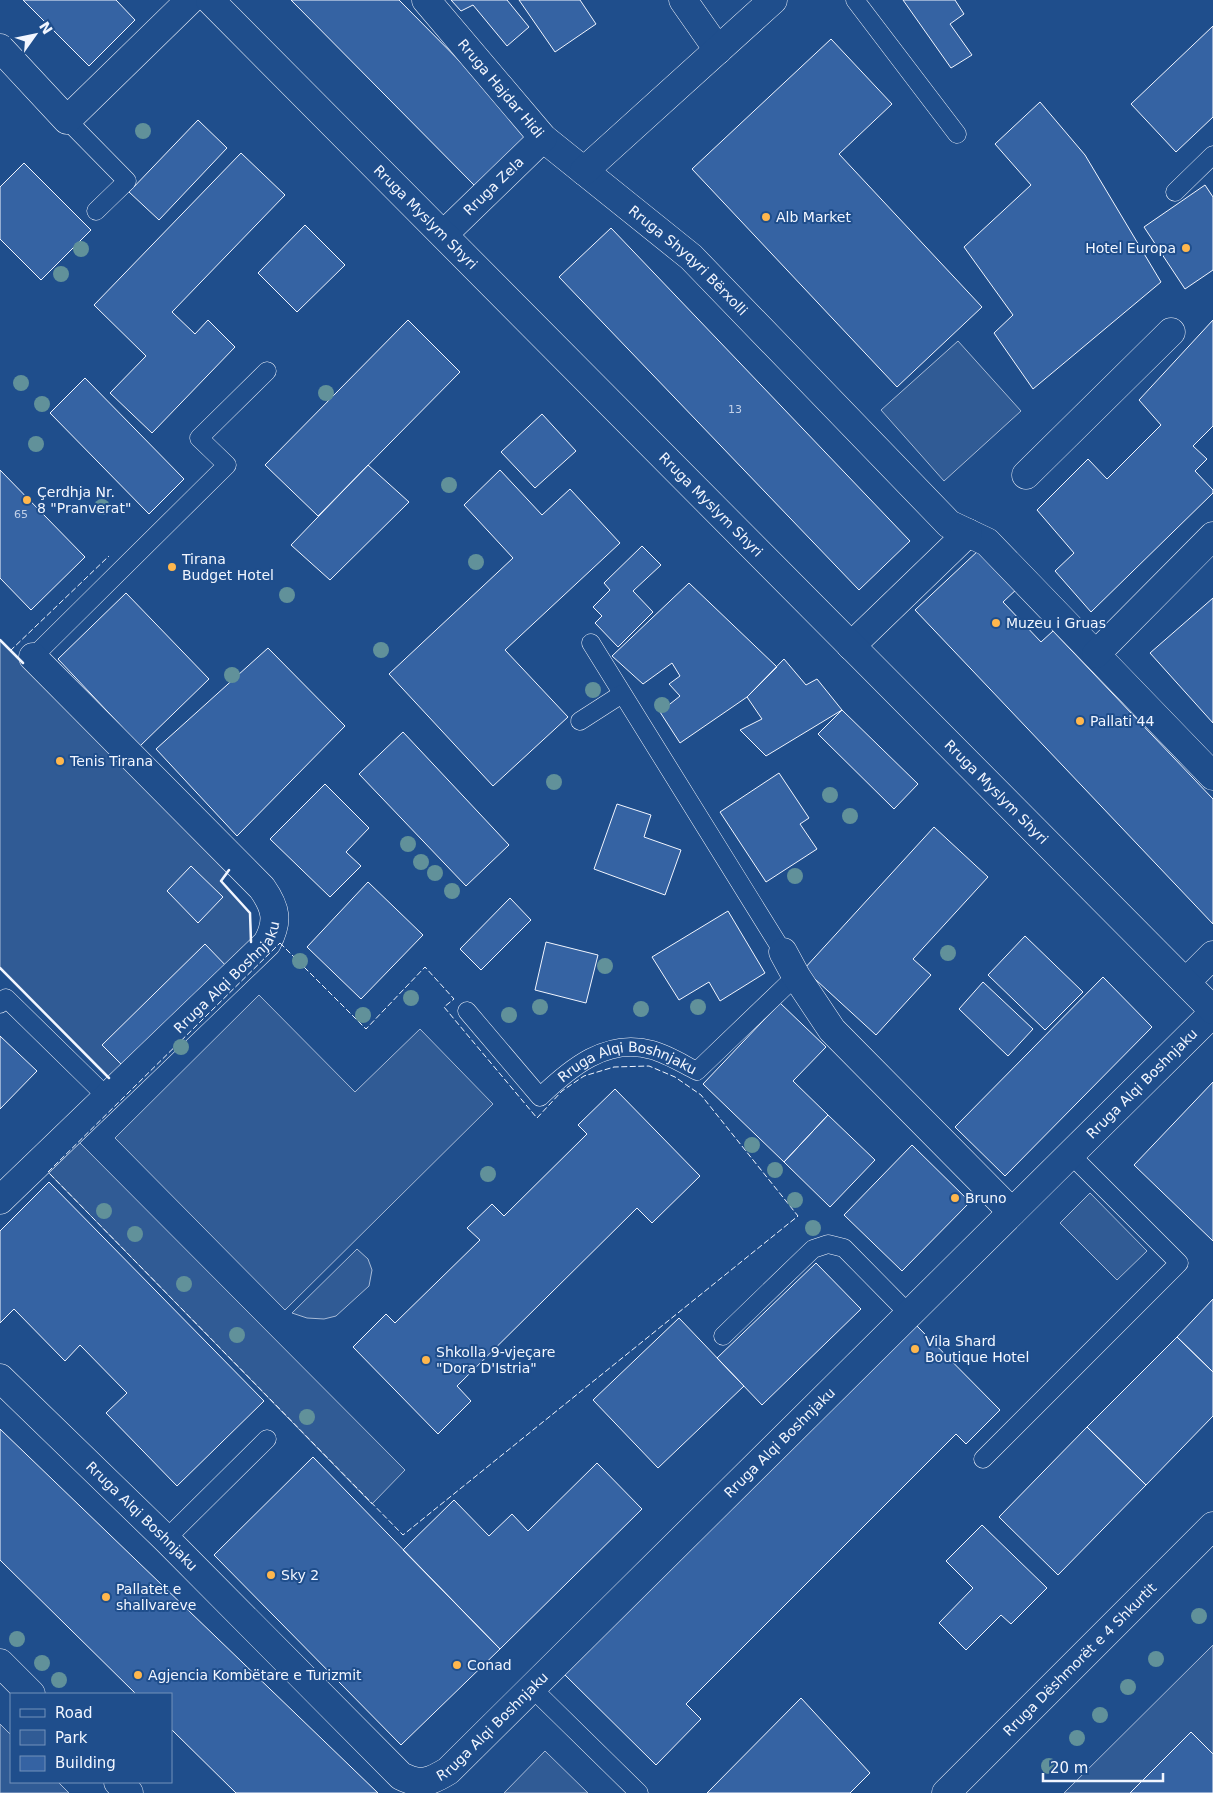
<svg xmlns="http://www.w3.org/2000/svg" width="1213" height="1793" font-family="'DejaVu Sans',sans-serif">
<style>
.green{fill:#305b95;stroke:#a8bbd7}
.building{fill:#3563a3;stroke:#f2f6ff}
.lines{fill:none;stroke-linecap:round;stroke-linejoin:round}
.service-casing{stroke:#f2f6ff;stroke-width:19}
.pedestrian-casing{stroke:#f2f6ff;stroke-width:29}
.minor-casing{stroke:#f2f6ff;stroke-width:29}
.tertiary-casing{stroke:#f2f6ff;stroke-width:29}
.secondary-casing{stroke:#f2f6ff;stroke-width:29}
.primary-casing{stroke:#f2f6ff;stroke-width:29}
.service{stroke:#1f4e8c;stroke-width:18}
.pedestrian{stroke:#1f4e8c;stroke-width:28}
.minor{stroke:#1f4e8c;stroke-width:28}
.tertiary{stroke:#1f4e8c;stroke-width:28}
.secondary{stroke:#1f4e8c;stroke-width:28}
.primary{stroke:#1f4e8c;stroke-width:28}
.fence{stroke:#f2f6ff;stroke-width:1;stroke-dasharray:6 2.5;stroke-linecap:butt}
.wall{stroke:#f2f6ff;stroke-width:2.5}
.tree{fill:#61919a}
.poi-dot{fill:#ffb74d;stroke:#1f4e8c;stroke-width:2}
.labels{text-anchor:middle;dominant-baseline:central;stroke-width:4;stroke-linejoin:round;paint-order:stroke}
.number-label{font-size:11px;fill:#c3d1e8}
.street-label{font-size:14px;fill:#f2f6ff;stroke:#1f4e8c}
.poi-label{font-size:14px;fill:#f2f6ff;stroke:#1f4e8c;text-anchor:start}
</style>
<rect width="100%" height="100%" fill="#1f4e8c"/>
<path class="green" d="M958,341l63,70 -77,70 -63,-71z
M0,640l230,231 -9,10 29,32 2,36 -138,134 -114,-115z
M259,995l96,97 65,-63 73,75 -208,206 -170,-172z
M79,1142l326,328 -33,34 -324,-332z
M1090,1193l57,58 -30,29 -57,-57z
M357,1249l11,10 4,11 -3,16 -33,30 -12,3 -17,-1 -15,-5z
M1213,1645v148h-149z
M0,1724l11,11v47h47l11,11h-69z
M545,1751l43,42h-84z"/>
<path class="building" d="M23,0h93l19,20 -46,46z
M291,0h108l132,133 -55,54z
M451,0h56l22,27 -22,19 -34,-41 -12,6z
M519,0h61l16,24 -41,28z
M903,0h52l9,14 -14,10 22,31 -21,13z
M1213,26v91l-37,35 -45,-48z
M831,39l61,65 -53,50 143,153 -85,80 -205,-218z
M1040,102l45,53 76,127 -128,107 -39,-56 19,-18 -49,-68 67,-62 -36,-41z
M198,120l29,28 -68,72 -30,-28z
M241,153l44,42 -113,117 23,22 13,-14 27,27 -83,86 -42,-40 36,-37 -52,-51z
M24,163l67,67 -50,50 -41,-41v-52z
M1205,185l8,12v73l-28,19 -41,-62z
M305,225l40,40 -48,47 -39,-39z
M611,228l299,313 -51,49 -300,-313z
M408,320l52,52 -142,144 -53,-51z
M1213,320v106l-20,20 14,13 -12,12 18,19v3l-122,119 -36,-41 19,-18 -37,-43 51,-51 19,20 54,-54 -22,-25z
M85,378l99,101 -35,35 -99,-101z
M542,414l34,37 -41,37 -34,-36z
M368,465l41,37 -79,78 -39,-35z
M0,470l85,87 -54,53 -31,-32z
M500,470l42,45 28,-26 50,54 -115,107 63,67 -75,69 -104,-112 124,-116 -49,-53z
M642,546l19,19 -28,26 20,21 -35,35 -23,-24 7,-7 -9,-9 17,-17 -6,-7z
M980,549l38,39 -15,14 38,40 12,-11 160,168v125l-298,-314z
M689,583l88,84 -30,30 -67,46 -20,-31 20,-16 -11,-12 11,-8 -8,-13 -29,21 -31,-28z
M126,593l83,86 -69,67 -82,-87z
M1213,598v125l-63,-70z
M268,648l77,78 -108,110 -81,-87z
M784,659l22,26 11,-6 25,31 -76,46 -26,-26 22,-11 -15,-22z
M842,710l76,74 -24,25 -76,-75z
M403,732l106,113 -43,41 -107,-112z
M779,773l30,45 -9,6 17,25 -51,33 -46,-70z
M325,784l44,44 -23,24 15,14 -31,31 -60,-58z
M617,804l34,11 -7,22 37,13 -16,45 -71,-26z
M934,827l54,50 -75,82 18,16 -55,60 -72,-66z
M191,866l32,31 -25,26 -31,-32z
M368,882l55,53 -62,64 -54,-52z
M510,898l21,22 -50,50 -21,-21z
M728,911l37,62 -45,28 -11,-19 -30,18 -27,-43z
M1025,936l58,56 -38,38 -57,-55z
M546,942l52,13 -12,48 -51,-13z
M205,944l25,26 -103,100 -25,-25z
M1103,977l49,50 -147,149 -50,-49z
M983,982l50,47 -25,27 -49,-47z
M780,1003l46,44 -33,34 35,34 -44,47 -81,-78z
M0,1036l37,35 -37,38z
M1213,1082v159l-79,-76z
M615,1089l85,87 -48,47 -15,-15 -180,178 14,15 -33,33 -85,-87 33,-33 9,9 85,-83 -13,-12 25,-24 12,12 83,-82 -9,-9z
M828,1115l47,45 -45,47 -46,-45z
M912,1145l58,57 -68,69 -58,-56z
M49,1182l215,219 -87,85 -71,-73 21,-20 -47,-48 -15,16 -51,-52 -14,14v-92z
M816,1263l45,46 -99,96 -45,-47z
M1213,1299v73l-36,-35z
M679,1318l65,68 -86,82 -65,-68z
M913,1322l87,88 -34,34 -10,-10 -270,270 15,15 -45,46 -93,-92z
M1177,1337l36,35v44l-67,69 -59,-58z
M1087,1427l59,58 -88,90 -59,-58z
M0,1429l378,364h-142l-65,-64v-35h-35l-136,-134z
M313,1457l187,192 -99,96 -187,-190z
M597,1463l45,46 -142,140 -97,-99 51,-50 35,36 23,-22 16,17z
M982,1525l65,63 -36,36 -10,-9 -35,35 -27,-27 34,-35 -27,-27z
M801,1698l69,75 -20,20h-143z
M1191,1732l22,22v39h-83z"/>
<g class="lines">
<g class="service-casing">
<g id="service">
<path d="M855,0l102,134"/>
<path d="M67,120l60,61 -31,30"/>
<path d="M1175,192l38,-37"/>
<path d="M591,643l192,309"/>
<path d="M33,657l194,-192 -28,-27 68,-67"/>
<path d="M580,721l42,-27"/>
<path d="M0,1004l6,-6 100,98"/>
<path id="s1" d="M467,1011l73,86c30,-29 67,-60 112,-47 15,4 31,14 45,21l99,-95"/>
<path d="M723,1336l90,-87 15,-5 16,4 65,66"/>
<path d="M983,1459l196,-196 -109,-109"/>
<path d="M166,1539l101,-100"/>
<path d="M532,1688l107,105"/>
</g>
</g>
<g class="pedestrian-casing">
<path id="pedestrian" d="M1026,475l145,-143"/>
</g>
<g class="minor-casing">
<g id="minor">
<path id="s2" d="M426,0l117,138 148,119 258,267 38,18 226,234"/>
<path d="M683,0l35,50"/>
<path d="M0,48l67,72 123,-120"/>
<path d="M584,171l189,-171"/>
<path id="s3" d="M444,234l99,-96"/>
<path d="M851,646l117,-113"/>
<path d="M1096,654l117,-118"/>
<path d="M783,952l13,24 36,54 180,182"/>
<path d="M1186,982l27,-27"/>
<path id="s4" d="M0,1200l267,-257c12,-22 9,-35 -5,-55l-229,-231"/>
<path id="s5" d="M0,1378l166,161 235,237c20,10 29,6 47,-5l765,-758"/>
</g>
</g>
<g class="tertiary-casing">
<g id="tertiary">
<path id="s6" d="M210,0l1003,1010"/>
</g>
</g>
<g class="secondary-casing">
<g id="secondary">
<path id="s7" d="M946,1793l267,-267"/>
</g>
</g>
<g class="primary-casing">
<path id="primary" d="M0,1663l31,31
M118,1782l11,11"/>
</g>
<use href="#service" class="service"/>
<use href="#pedestrian" class="pedestrian"/>
<use href="#minor" class="minor"/>
<use href="#tertiary" class="tertiary"/>
<use href="#secondary" class="secondary"/>
<use href="#primary" class="primary"/>
<path class="fence" d="M10,651l99,-95
M280,943l86,86 59,-62 29,32 -10,8 93,111 25,-27 22,-15 30,-9 35,-1 26,11 26,18 97,121 -395,319 -355,-363z"/>
<path class="wall" d="M0,640l23,23
M229,870l-8,11 29,32 1,29
M0,968l109,110"/>
</g>
<g class="tree">
<circle cx="143" cy="131" r="8"/>
<circle cx="81" cy="249" r="8"/>
<circle cx="61" cy="274" r="8"/>
<circle cx="21" cy="383" r="8"/>
<circle cx="326" cy="393" r="8"/>
<circle cx="42" cy="404" r="8"/>
<circle cx="36" cy="444" r="8"/>
<circle cx="449" cy="485" r="8"/>
<circle cx="102" cy="507" r="8"/>
<circle cx="476" cy="562" r="8"/>
<circle cx="287" cy="595" r="8"/>
<circle cx="381" cy="650" r="8"/>
<circle cx="232" cy="675" r="8"/>
<circle cx="593" cy="690" r="8"/>
<circle cx="662" cy="705" r="8"/>
<circle cx="554" cy="782" r="8"/>
<circle cx="830" cy="795" r="8"/>
<circle cx="850" cy="816" r="8"/>
<circle cx="408" cy="844" r="8"/>
<circle cx="421" cy="862" r="8"/>
<circle cx="435" cy="873" r="8"/>
<circle cx="795" cy="876" r="8"/>
<circle cx="452" cy="891" r="8"/>
<circle cx="948" cy="953" r="8"/>
<circle cx="300" cy="961" r="8"/>
<circle cx="605" cy="966" r="8"/>
<circle cx="411" cy="998" r="8"/>
<circle cx="540" cy="1007" r="8"/>
<circle cx="698" cy="1007" r="8"/>
<circle cx="641" cy="1009" r="8"/>
<circle cx="363" cy="1015" r="8"/>
<circle cx="509" cy="1015" r="8"/>
<circle cx="181" cy="1047" r="8"/>
<circle cx="752" cy="1145" r="8"/>
<circle cx="775" cy="1170" r="8"/>
<circle cx="488" cy="1174" r="8"/>
<circle cx="795" cy="1200" r="8"/>
<circle cx="104" cy="1211" r="8"/>
<circle cx="813" cy="1228" r="8"/>
<circle cx="135" cy="1234" r="8"/>
<circle cx="184" cy="1284" r="8"/>
<circle cx="237" cy="1335" r="8"/>
<circle cx="307" cy="1417" r="8"/>
<circle cx="1199" cy="1616" r="8"/>
<circle cx="17" cy="1639" r="8"/>
<circle cx="1156" cy="1659" r="8"/>
<circle cx="42" cy="1663" r="8"/>
<circle cx="59" cy="1680" r="8"/>
<circle cx="1128" cy="1687" r="8"/>
<circle cx="1100" cy="1715" r="8"/>
<circle cx="1077" cy="1738" r="8"/>
<circle cx="1049" cy="1766" r="8"/>
</g>
<g class="poi-dot">
<circle cx="766" cy="217" r="5"/>
<circle cx="1186" cy="248" r="5"/>
<circle cx="27" cy="500" r="5"/>
<circle cx="172" cy="567" r="5"/>
<circle cx="996" cy="623" r="5"/>
<circle cx="1080" cy="721" r="5"/>
<circle cx="60" cy="761" r="5"/>
<circle cx="955" cy="1198" r="5"/>
<circle cx="915" cy="1349" r="5"/>
<circle cx="426" cy="1360" r="5"/>
<circle cx="271" cy="1575" r="5"/>
<circle cx="106" cy="1597" r="5"/>
<circle cx="457" cy="1665" r="5"/>
<circle cx="138" cy="1675" r="5"/>
</g>
<g class="labels">
<g class="number-label">
<text x="735" y="409">13</text>
<text x="21" y="514">65</text>
</g>
<g class="street-label">
<text stroke="none"><textPath href="#s2" startOffset="116">Rruga Hajdar Hidi</textPath></text>
<text stroke="none"><textPath href="#s3" startOffset="69">Rruga Zela</textPath></text>
<text stroke="none"><textPath href="#s6" startOffset="306">Rruga Myslym Shyri</textPath></text>
<text stroke="none"><textPath href="#s2" startOffset="371">Rruga Shyqyri Bërxolli</textPath></text>
<text stroke="none"><textPath href="#s6" startOffset="711">Rruga Myslym Shyri</textPath></text>
<text stroke="none"><textPath href="#s6" startOffset="1116">Rruga Myslym Shyri</textPath></text>
<text stroke="none"><textPath href="#s4" startOffset="319">Rruga Alqi Boshnjaku</textPath></text>
<text stroke="none"><textPath href="#s1" startOffset="214">Rruga Alqi Boshnjaku</textPath></text>
<text stroke="none"><textPath href="#s5" startOffset="1592">Rruga Alqi Boshnjaku</textPath></text>
<text stroke="none"><textPath href="#s5" startOffset="1082">Rruga Alqi Boshnjaku</textPath></text>
<text stroke="none"><textPath href="#s5" startOffset="198">Rruga Alqi Boshnjaku</textPath></text>
<text stroke="none"><textPath href="#s7" startOffset="189">Rruga Dëshmorët e 4 Shkurtit</textPath></text>
<text stroke="none"><textPath href="#s5" startOffset="678">Rruga Alqi Boshnjaku</textPath></text>
</g>
<g class="poi-label">
<text x="776" y="217">Alb Market</text>
<text x="1176" y="248" text-anchor="end">Hotel Europa</text>
<text x="37" y="492">Çerdhja Nr.<tspan x="37" dy="16">8 "Pranverat"</tspan></text>
<text x="182" y="559">Tirana<tspan x="182" dy="16">Budget Hotel</tspan></text>
<text x="1006" y="623">Muzeu i Gruas</text>
<text x="1090" y="721">Pallati 44</text>
<text x="70" y="761">Tenis Tirana</text>
<text x="965" y="1198">Bruno</text>
<text x="925" y="1341">Vila Shard<tspan x="925" dy="16">Boutique Hotel</tspan></text>
<text x="436" y="1352">Shkolla 9-vjeçare<tspan x="436" dy="16">"Dora D'Istria"</tspan></text>
<text x="281" y="1575">Sky 2</text>
<text x="116" y="1589">Pallatet e<tspan x="116" dy="16">shallvareve</tspan></text>
<text x="467" y="1665">Conad</text>
<text x="148" y="1675">Agjencia Kombëtare e Turizmit</text>
</g>
</g>
<rect x="10" y="1693" width="162" height="90" fill="#1f4e8c" stroke="#7391ba"/>
<rect x="20" y="1709" width="25" height="8" fill="#1f4e8c" stroke="#7391ba"/>
<text x="55" y="1718" font-size="15" fill="#f2f6ff">Road</text>
<rect x="20" y="1730" width="25" height="15" fill="#305b95" stroke="#7391ba"/>
<text x="55" y="1743" font-size="15" fill="#f2f6ff">Park</text>
<rect x="20" y="1756" width="25" height="15" fill="#3563a3" stroke="#7391ba"/>
<text x="55" y="1768" font-size="15" fill="#f2f6ff">Building</text>
<g transform="translate(35 35) rotate(57)" stroke="#1f4e8c" stroke-width="4" paint-order="stroke">
<path d="M0-4L9 19L0 12L-9 19Z" fill="#f2f6ff"/>
<text y="-8" font-size="14" font-weight="bold" text-anchor="middle" fill="#f2f6ff">N</text>
</g>
<path d="M1043 1773v8h120v-8" fill="none" stroke="#f2f6ff" stroke-width="2.5"/>
<text x="1050" y="1773" font-size="15" fill="#f2f6ff" stroke="#1f4e8c" stroke-width="4" paint-order="stroke">20 m</text>
</svg>
